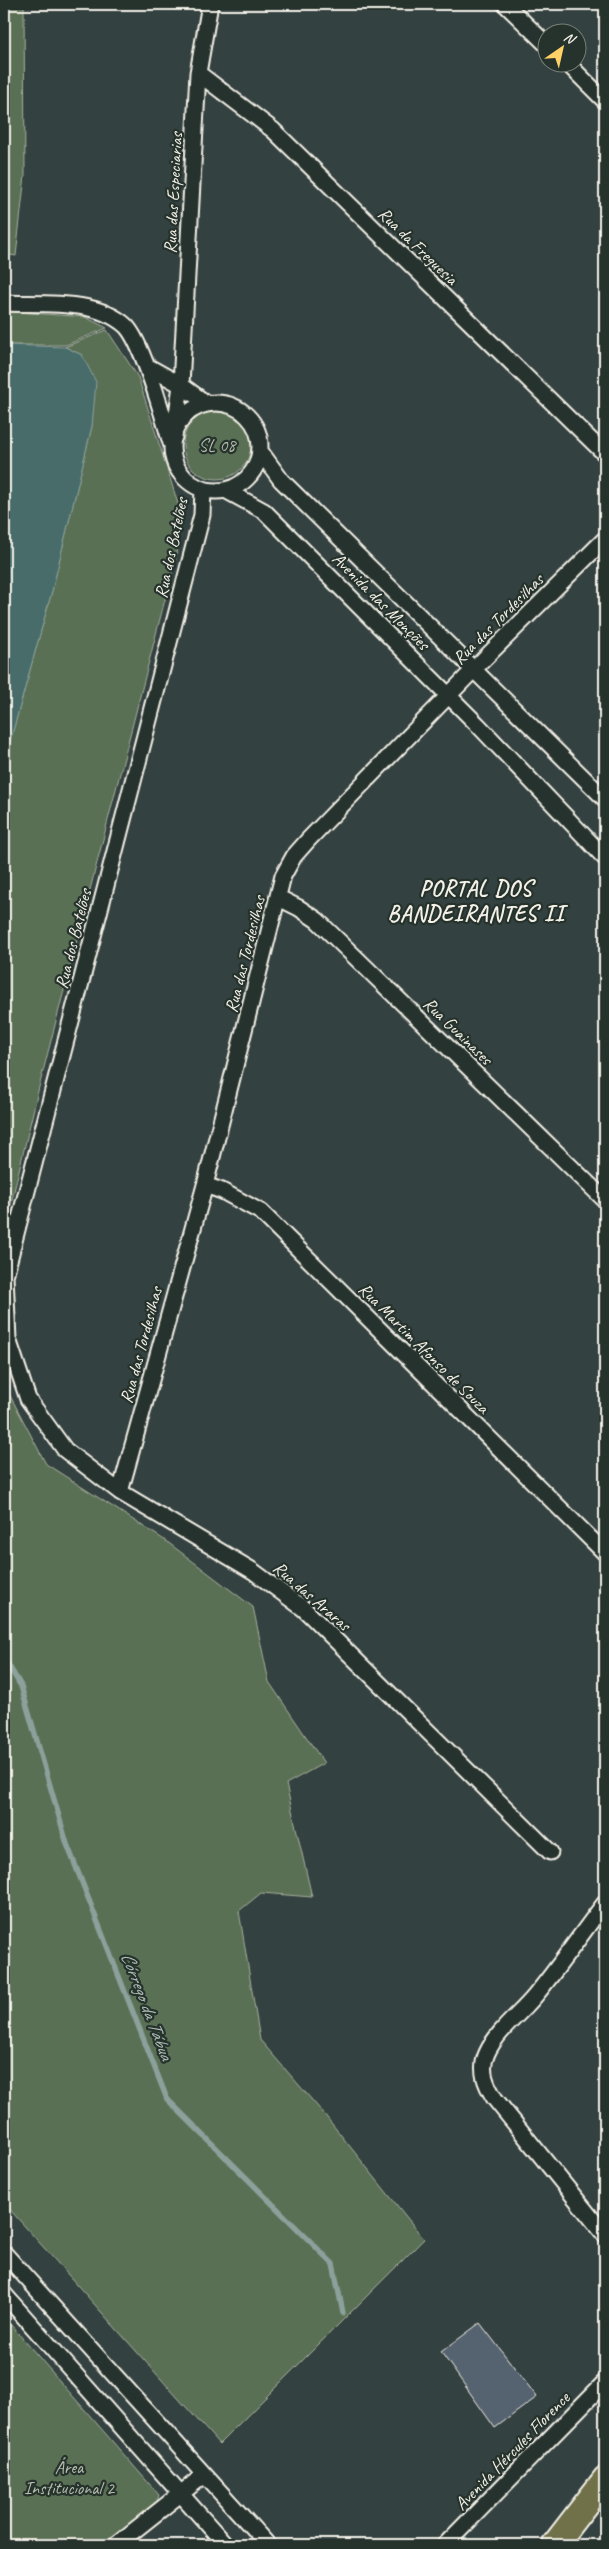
<svg xmlns="http://www.w3.org/2000/svg" width="609" height="2549" font-family="Caveat,sans-serif">
<style>
.green{fill:#5a7054;stroke:#a7b09e}
.water{fill:#476c6a;stroke:#8ca19c}
.lines{fill:none;stroke-linecap:round;stroke-linejoin:round}
.stream{stroke:#8ca19c;stroke-width:5.5}
.building{fill:#55626f;stroke:#f4f1e8}
.street-casing{stroke:#f4f1e8;stroke-width:19}
.primary-casing{stroke:#f4f1e8;stroke-width:28}
.street{stroke:#26332d;stroke-width:15}
.primary{stroke:#6f704a;stroke-width:24}
.labels{text-anchor:middle;dominant-baseline:central;stroke-width:4.5;stroke-linejoin:round;paint-order:stroke}
.street-label{font-size:18px;fill:#f4f1e8;stroke:#26332d}
.park-label{font-size:18px;fill:#b6bdad;stroke:#26332d}
.water-label{font-size:19px;font-style:italic;fill:#afbcb6;stroke:#26332d}
.district-label{font-size:22px;font-weight:bold;letter-spacing:1px;fill:#f4f1e8;stroke:#26332d}
</style>
<rect width="100%" height="100%" fill="#344141"/>
<filter id="ink" filterUnits="userSpaceOnUse"><feTurbulence type="fractalNoise" baseFrequency=".02" numOctaves="2"/><feDisplacementMap in="SourceGraphic" scale="10" xChannelSelector="R" yChannelSelector="G"/><feConvolveMatrix kernelMatrix="1 2 1 2 8 2 1 2 1" color-interpolation-filters="sRGB"/></filter>
<g filter="url(#ink)">
<path class="green" d="M4,4h20l1,171 -9,81 -12,-2z
M4,311l81,6 22,11 -41,17h-62z
M107,330l31,47 42,133 -4,47 -137,530 -35,146v-470l48,-172 40,-165 -10,-71 -17,-8z
M183 445a34 34 0 1 1 68 0a34 34 0 1 1-68 0Z
M4,1384l42,80 120,77 87,66 16,75 55,81 -38,21 26,113 -51,-4 -22,18 21,129 64,74 100,125 -205,205 -215,-241z
M4,2317l155,178 -4,13 -52,37h-99z"/>
<path class="water" d="M4,345l61,2 17,8 14,27 -4,44 -40,165 -48,172z"/>
<g class="lines">
<path class="stream" d="M4,1658l17,28 46,158 100,255 166,165 10,49"/>
</g>
<path class="building" d="M480,2323l57,74 -42,31 -54,-76z"/>
<g class="lines">
<g class="street-casing">
<path id="street" d="M505,4l41,40
M566,62l39,39
M198,73l75,57 332,324
M4,303c37,2 91,-5 122,23 17,17 37,91 45,117
M147,366l34,19 26,19
M172 447a44 44 0 1 1 88 0a44 44 0 1 1-88 0Z
M174,437l7,-52 17,-312 12,-69
M260,451l21,29 324,319
M203,489l-1,26 -197,761 3,63 20,60 37,51 55,42 133,79 51,38 246,243
M225,490l39,21 214,214 127,133
M279,898l20,10 18,12 288,280
M205,1185l17,6 39,21 344,341
M120,1492l85,-307 78,-309 11,-20 15,-17 176,-181 120,-119
M605,1903c-24,31 -46,64 -71,94 -15,18 -37,34 -47,56 -8,17 -1,32 8,46l110,136
M4,2253l264,292
M4,2294l222,251
M116,2545l87,-69
M445,2545l160,-163"/>
</g>
<g class="primary-casing">
<path id="primary" d="M554,2545l51,-66"/>
</g>
<use href="#street" class="street"/>
<use href="#primary" class="primary"/>
</g>
</g>
<g class="labels">
<g class="street-label">
<text transform="translate(173 193) rotate(-87)">Rua das Especiarias</text>
<text transform="translate(418 246) rotate(44)">Rua da Freguesia</text>
<text transform="translate(171 548) rotate(-78)">Rua dos Batelões</text>
<text transform="translate(381 601) rotate(45)">Avenida das Monções</text>
<text transform="translate(498 619) rotate(-45)">Rua das Tordesilhas</text>
<text transform="translate(73 939) rotate(-76)">Rua dos Batelões</text>
<text transform="translate(245 954) rotate(-76)">Rua das Tordesilhas</text>
<text transform="translate(458 1031) rotate(44)">Rua Guainases</text>
<text transform="translate(141 1345) rotate(-75)">Rua das Tordesilhas</text>
<text transform="translate(424 1348) rotate(45)">Rua Martim Afonso de Souza</text>
<text transform="translate(312 1596) rotate(41)">Rua das Araras</text>
<text transform="translate(512 2451) rotate(-46)">Avenida Hércules Florence</text>
</g>
<g class="park-label">
<text x="217" y="445">SL 08</text>
<text x="69" y="2467">Área<tspan x="69" dy="21">Institucional 2</tspan></text>
</g>
<g class="water-label">
<text transform="translate(147 2006) rotate(69)">Córrego da Tábua</text>
</g>
<g class="district-label">
<text x="476" y="889">PORTAL DOS<tspan x="476" dy="25">BANDEIRANTES II</tspan></text>
</g>
</g>
<rect width="609" height="2549" fill="none" stroke="#26332d" stroke-width="20"/>
<rect x="10" y="10" width="589" height="2529" fill="none" stroke="#f4f1e8" stroke-width="2" filter="url(#ink)"/>
<g transform="translate(562 48) rotate(34)"><circle r="24" fill="#26332d" stroke="#787f78"/>
<path d="M0-4L9 19L0 12L-9 19Z" fill="#ffd166"/>
<text y="-8" font-size="14" font-weight="bold" text-anchor="middle" fill="#f4f1e8">N</text>
</g>
</svg>
